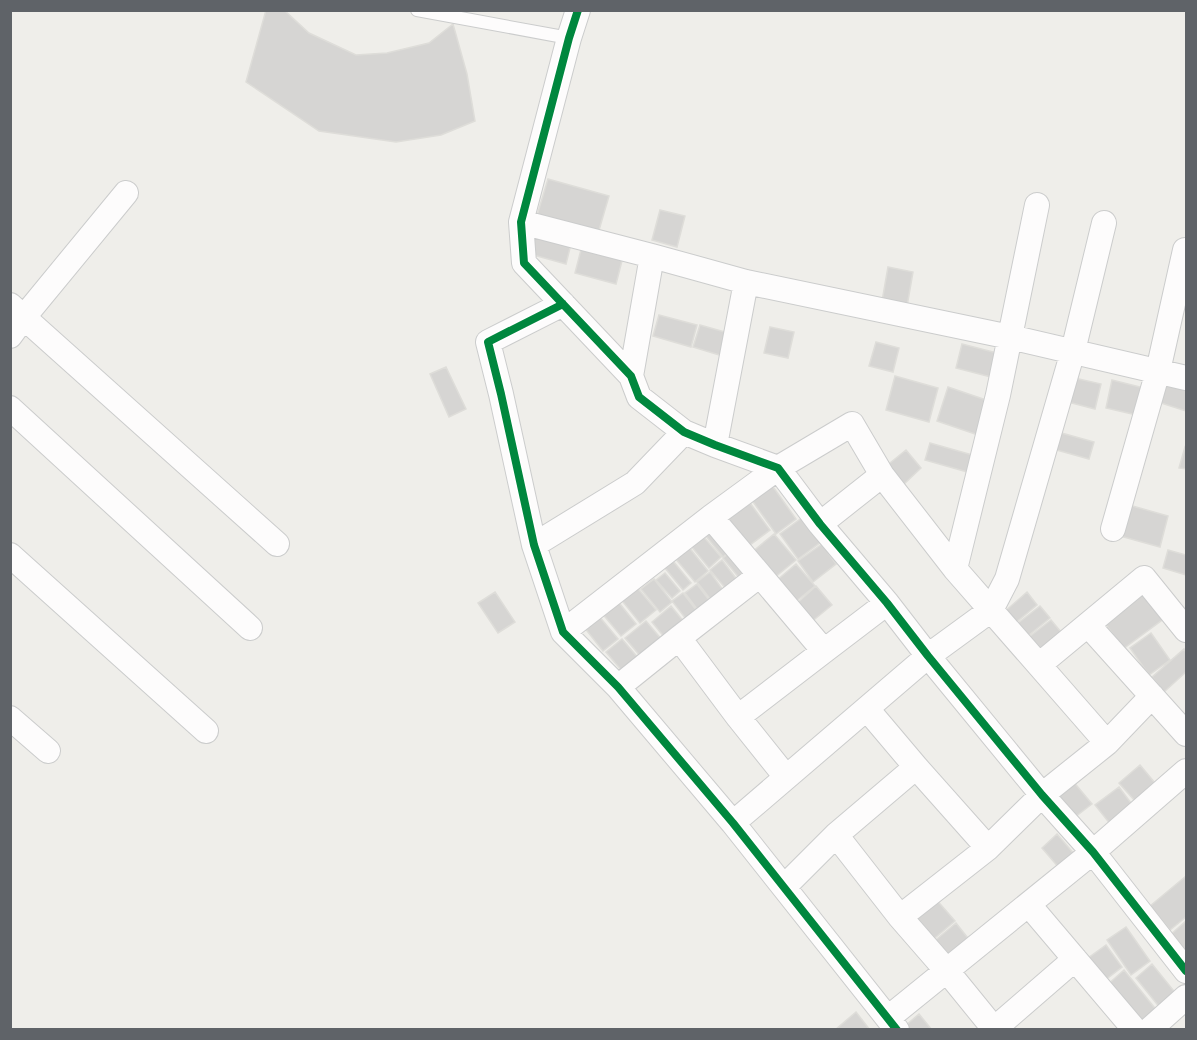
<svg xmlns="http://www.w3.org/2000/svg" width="1197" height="1040" font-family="'Exo 2',sans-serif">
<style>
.building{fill:#d6d5d3;stroke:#deddd9;stroke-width:1.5}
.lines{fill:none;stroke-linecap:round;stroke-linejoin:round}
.service-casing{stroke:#cbcccc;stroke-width:14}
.minor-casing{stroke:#cbcccc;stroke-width:26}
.service{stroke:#fdfcfc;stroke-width:12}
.minor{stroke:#fdfcfc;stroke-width:24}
.cycleway-casing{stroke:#fff;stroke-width:11}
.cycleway{stroke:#00873e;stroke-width:8}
</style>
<rect width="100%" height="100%" fill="#efeeea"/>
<path class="building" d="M266,10h18l25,23 47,22 31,-2 42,-10 24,-19 14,50 8,47 -34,14 -45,7 -77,-11 -73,-49z
M548,179l61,17 -12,41 -61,-18z
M660,210l25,6 -8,31 -25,-7z
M537,231l35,9 -6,24 -36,-10z
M583,242l41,11 -8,31 -41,-11z
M888,267l25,5 -7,40 -25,-5z
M659,315l38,10 -6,22 -38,-11z
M700,325l32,9 -6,23 -33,-10z
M770,327l24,5 -6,26 -24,-5z
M876,342l23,6 -6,24 -24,-6z
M962,344l39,10 -6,24 -39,-10z
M446,367l20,42 -17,8 -19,-43z
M895,376l43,12 -9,34 -43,-12z
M1070,377l31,7 -6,25 -31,-8z
M1112,380l36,9 -7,27 -35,-8z
M1164,380l22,7v24l-28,-9z
M948,387l47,16 -11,34 -47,-16z
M1058,432l36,10 -5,17 -36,-10z
M930,443l46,13 -5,17 -46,-13z
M1185,447l1,1v21l-7,-1z
M906,450l15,18 -19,18 -17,-19z
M771,484l25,35 -20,15 -25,-35z
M750,503l20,27 -24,18 -20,-27z
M1129,505l39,11 -8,31 -40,-11z
M803,517l18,25 -23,17 -18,-25z
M716,527l17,21 -10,9 -18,-22z
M774,534l22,26 -22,18 -22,-26z
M703,536l18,21 -12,11 -18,-22z
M822,544l14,20 -23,18 -15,-21z
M688,546l20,25 -13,11 -20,-24z
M734,549l17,21 -11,9 -17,-21z
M1168,550l18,5v20l-23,-7z
M722,560l16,21 -11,9 -17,-20z
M673,561l18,22 -8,7 -18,-22z
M796,564l19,22 -21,17 -18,-22z
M710,572l13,18 -12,10 -14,-18z
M665,573l15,18 -8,7 -16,-18z
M654,579l18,23 -12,10 -19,-23z
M697,584l12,16 -12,9 -12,-16z
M635,585l21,25 -16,13 -21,-26z
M816,586l16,19 -22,18 -15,-18z
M1148,586l21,29 -46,34 -21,-30z
M495,592l20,30 -17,11 -20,-30z
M1027,592l10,13 -24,20 -10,-12z
M683,593l14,18 -11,8 -14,-18z
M616,599l20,25 -15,12 -20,-24z
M671,606l13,16 -19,16 -13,-16z
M1040,606l10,12 -27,22 -10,-13z
M598,615l20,24 -15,12 -19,-24z
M1051,620l15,18 -25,21 -16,-19z
M646,621l16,19 -21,17 -16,-19z
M1151,633l19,27 -21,15 -19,-27z
M622,639l17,20 -16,13 -17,-20z
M1184,649l2,3v20l-22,20 -12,-15z
M1140,765l15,18 -20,18 -16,-18z
M1072,780l20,24 -17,13 -19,-23z
M1119,787l15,20 -23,18 -16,-20z
M1057,834l18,21 -15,14 -18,-21z
M1186,876v41l-16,13 -20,-24z
M934,897l21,24 -26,22 -21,-24z
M1186,921v36l-17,-21z
M956,923l15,19 -24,20 -15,-19z
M1126,927l24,34 -19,14 -24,-35z
M1106,945l16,22 -22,17 -16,-23z
M1152,964l30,37 -17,13 -29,-36z
M1124,970l38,47 -16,13 -40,-44z
M856,1012l14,18h-35z
M919,1014l13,16h-24l-3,-4z"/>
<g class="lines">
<g class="service-casing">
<path id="service" d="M417,10l152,28"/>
</g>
<g class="minor-casing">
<path id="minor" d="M578,10l-9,28 -48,184 3,41 107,113 8,21 45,35 31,13 63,23 42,56 67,79 41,53 114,139 51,57 93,119
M521,222l131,34 94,26 264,55 176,41
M563,304l-75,38 13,52 33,151 29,87 55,55 115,136 164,207
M10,305l267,239
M10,336l14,-19 102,-124
M631,376l21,-120
M10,408l240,220
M715,445l31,-163
M711,517l113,134
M820,524l62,-49
M1113,529l45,-158 27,-121
M534,545l101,-62 49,-51
M10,555l196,176
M955,569l43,-174 39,-190
M1088,625l98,109
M563,632l148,-115 67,-49 74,-44 30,51 73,94 152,174
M679,638l59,79 48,60
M1039,665l105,-87 42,52
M618,687l61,-49 81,-63
M867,709l49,58 72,81
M738,717l86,-66 63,-48
M10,718l38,33
M733,823l195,-167 63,-46 16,-31 66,-228 31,-128
M836,835l64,82 47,54 48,59
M784,887l52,-52 80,-68
M1029,905l106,125
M900,917l88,-69 54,-53 65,-52 45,-47
M888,1018l205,-166 93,-81
M993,1030l82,-71
M1149,1030l37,-33"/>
</g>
<use href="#service" class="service"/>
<use href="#minor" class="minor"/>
<g class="cycleway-casing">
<path id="cycleway" d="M578,10l-9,28 -48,184 3,41 107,113 8,21 45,35 31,13 63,23 42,56 67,79 41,53 114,139 51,57 93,119
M563,304l-75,38 13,52 33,151 29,87 55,55 115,136 164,207"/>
</g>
<use href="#cycleway" class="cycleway"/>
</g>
<rect width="1197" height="1040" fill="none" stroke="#5f6368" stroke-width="24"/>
</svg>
